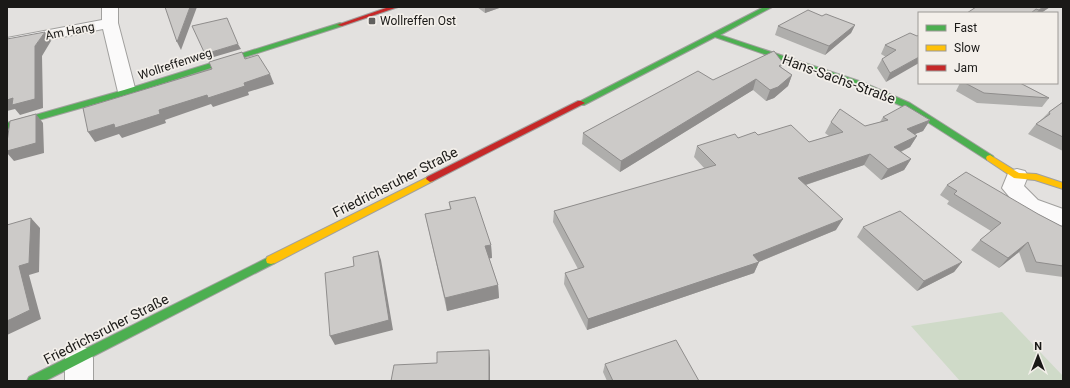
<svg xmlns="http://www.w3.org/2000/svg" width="1070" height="388" font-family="Roboto,sans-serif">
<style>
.green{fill:#cfdac8}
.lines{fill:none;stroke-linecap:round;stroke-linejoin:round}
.street-casing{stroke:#a1a09e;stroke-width:2}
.fast-casing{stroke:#a1a09e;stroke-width:2}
.slow-casing{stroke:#a1a09e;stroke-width:2}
.jam-casing{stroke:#a1a09e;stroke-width:2}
.street{fill:#fbfafa;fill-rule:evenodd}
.fast{fill:#4caf50;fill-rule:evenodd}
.slow{fill:#ffc107;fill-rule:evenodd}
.jam{fill:#c62828;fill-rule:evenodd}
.wall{fill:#afaeac}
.shaded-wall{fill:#8f8d8c}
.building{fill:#cccac8;stroke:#8f8d8c}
.poi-dot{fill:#605f5d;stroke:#f3efea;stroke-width:1.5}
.labels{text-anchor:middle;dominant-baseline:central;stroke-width:3.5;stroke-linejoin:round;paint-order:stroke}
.far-poi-label{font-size:12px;fill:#1a1917;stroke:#f3efea;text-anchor:start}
.far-street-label{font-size:12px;fill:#1a1917;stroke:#f3efea}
.street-label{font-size:14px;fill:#1a1917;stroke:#f3efea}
</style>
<rect width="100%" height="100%" fill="#e3e1df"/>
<path class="green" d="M1002,312l61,64v5h-103l-49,-55z"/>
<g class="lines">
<g class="street-casing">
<path id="street" d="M102,7h16v16l18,69 -3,4 -6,1 -6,-1 -3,-4 -15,-63 -96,19v-10l95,-18z
M1017,169l8,2 3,5 -4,10 14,14 25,9v18l-41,-15 -20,-24 7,-17z
M79,345l10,4 4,9v23h-28v-23l4,-9z"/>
</g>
<g class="fast-casing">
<path id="fast" d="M764,7h8l-52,28 142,47 48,21 83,53 1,2 -1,2h-6l-83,-53 -48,-21 -141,-49 -131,68h-3l-4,-2z
M340,23l2,1v2l-212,68 -123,35v-6l117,-33z
M271,256l4,1 1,3 -1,3 -230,118h-18l2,-4z"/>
</g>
<g class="slow-casing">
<path id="slow" d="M990,155l29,18 17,1 27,9v6l-28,-9 -21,-2 -27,-18 -1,-2 1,-2z
M430,176l4,3 -1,2 -158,82 -4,1 -4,-1 -1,-3 1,-3z"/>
</g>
<g class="jam-casing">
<path id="jam" d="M389,7h9l-56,19 -5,-1z
M578,101h3l4,2 -152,78 -3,1 -4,-3 1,-2z"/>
</g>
<use href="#street" class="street"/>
<use href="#fast" class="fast"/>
<use href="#slow" class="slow"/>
<use href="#jam" class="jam"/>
</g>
<path class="wall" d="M477,7h25l-17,6z
M1050,7l-9,6h-74z
M822,16l33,9 -4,8 -26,22 -50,-20 3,-9z
M917,36l-31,46 -9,-14 5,-9 4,-2 -5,-3 4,-9z
M783,63l-2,4 11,8 -4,11 -14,12 -8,3 -13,-11 -133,82 -38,-28 1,-11 130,-53z
M960,83h60l29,15 -7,9 -65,-4 -21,-12z
M1063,102v49l-35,-17 8,-10 6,-5 7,-7z
M883,117l47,3 -7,11 -8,3 2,2 -7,11 -9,5 10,7 -7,11 -23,10 -17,-15 -58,20 30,45 -77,32 -5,11 -167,57 -23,-46 1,-11 13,-4 -25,-47 1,-11 151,-42 -11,-12 3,-11 41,-8 20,-3 51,7 20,-6 -4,-3 6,-11 34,4 15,-4z
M947,185l91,29 23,12h2v51l-37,-5 -7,-20 -20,16 -28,-18 9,-10 11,-9 -44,-27 2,-3 -9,-6z
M449,202l42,43 1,13h-3l9,27 1,13 -52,13 -22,-97 25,-5z
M863,227l99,35 -8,10 -37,19 -60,-54z
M605,364l94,17h-92l-4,-9z"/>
<path class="shaded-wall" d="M190,7h7l-16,43 -4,-8z
M485,7h17l-17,6z
M1043,7h7l-9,6h-5l3,-3z
M855,25l-4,8 -26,22 4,-9z
M45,32l6,9 -9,15 1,52 -23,7 -5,-6 -8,2v-11l28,-54z
M238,44l3,5 -34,10 -2,-5z
M919,57v6l-33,19 4,-9z
M270,74l4,10 -26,8 1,3 -36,12 -2,-3 -46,16 1,3 -44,15 -3,-4 -24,8 -7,-10z
M792,75l-4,11 -14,12 -8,3 4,-11z
M756,79l-3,11 -133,82 1,-11z
M36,114l7,9 1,30 -30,8 -7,-8v-2z
M930,120l-7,11 -23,9 7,-11z
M917,136l-7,11 -23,11 7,-11z
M870,154l-6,11 -71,24 5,-11z
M911,159l-7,11 -23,10 7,-11z
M31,218l9,10 -1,44 -10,3 12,44 -34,16v-14l12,-55z
M843,219l-7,11 -85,35 8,-3 -5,11 -167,57 1,-11z
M1028,242l-9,10 -20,16 9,-10z
M491,245l1,13 -5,1 -2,-13z
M378,251l3,9 12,70 -58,15 -5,-9z
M962,262l-8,10 -37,19 7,-10z
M498,285l1,13 -52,13 -2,-13z
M489,350l1,8v23h-1z"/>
<path class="building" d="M165,7h25l-13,35z
M976,7h67l-4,3 -3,-1 -5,4h-64z
M808,10l14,6 4,-2 29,11 -26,21 -51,-20z
M227,18l11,26 -33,10 -13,-28z
M45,32l-10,14v53l-23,6 1,-7 -6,2v-61z
M910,33l7,3 2,-1v22l-29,16 -8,-14 14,-9 -11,-5z
M774,51l9,12 -4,3 13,9 -14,12 -8,3 -14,-11 -135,82 -38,-28 115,-62 15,9z
M242,52l3,7 13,-4 12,19 -26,9 1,3 -37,12 -1,-3 -48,15 1,4 -45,14 -1,-4 -26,8 -5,-24 129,-39 -3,-7z
M965,83h55l29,15 -65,-5z
M1063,102v35l-27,-13 14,-10 -1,-2z
M905,105l25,15 -23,9 10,7 -23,11 17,12 -23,10 -18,-15 -72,24 45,41 -90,36 6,7 -171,57 -23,-46 19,-6 -30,-56 162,-46 -19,-19 38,-12 3,4 17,-6 3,3 33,-10 18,17 34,-10 -12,-10 9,-13 25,17 23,-6 -5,-3z
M36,114v29l-29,8v-9l3,-21z
M966,172l72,42 23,12h2v40l-27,-4 -8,-20 -20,16 -28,-18 21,-17 -47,-29 3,-3 -10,-6z
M475,197l16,48 -6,1 13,39 -53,13 -20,-84 26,-5 -2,-7z
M900,211l62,51 -38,19 -61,-54z
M31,218l-2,45 -10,3 11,44 -23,11v-96z
M378,251l11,69 -59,16 -5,-63 29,-7 -1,-9z
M676,340l23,41h-86l-8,-17z
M489,350v31h-98l3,-16 43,-2v-11z"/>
<rect class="poi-dot" x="368" y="17" width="8" height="8" rx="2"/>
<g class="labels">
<g class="far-poi-label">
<text x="380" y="21">Wollreffen Ost</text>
</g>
<g class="far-street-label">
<text transform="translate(70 31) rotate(-11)">Am Hang</text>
<text transform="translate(175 64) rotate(-18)">Wollreffenweg</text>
</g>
<g class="street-label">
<text transform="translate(839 79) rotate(20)">Hans-Sachs-Straße</text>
<text transform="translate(395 182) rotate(-27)">Friedrichsruher Straße</text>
<text transform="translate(106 329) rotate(-27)">Friedrichsruher Straße</text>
</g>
</g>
<rect width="1070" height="388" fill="none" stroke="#1a1917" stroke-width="16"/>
<rect x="918" y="12" width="140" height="72" fill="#f3efea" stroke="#9c9996"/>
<rect x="926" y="25" width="20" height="6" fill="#4caf50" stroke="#9c9996"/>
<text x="954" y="32" font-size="12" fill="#1a1917">Fast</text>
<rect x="926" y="45" width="20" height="6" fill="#ffc107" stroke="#9c9996"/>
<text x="954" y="52" font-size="12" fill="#1a1917">Slow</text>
<rect x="926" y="65" width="20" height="6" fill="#c62828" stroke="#9c9996"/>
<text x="954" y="72" font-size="12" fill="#1a1917">Jam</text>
<g transform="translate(1038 356)" stroke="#f3efea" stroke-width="3" paint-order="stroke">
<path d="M0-3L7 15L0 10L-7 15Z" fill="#1a1917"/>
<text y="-6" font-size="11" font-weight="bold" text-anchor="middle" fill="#1a1917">N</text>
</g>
</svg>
